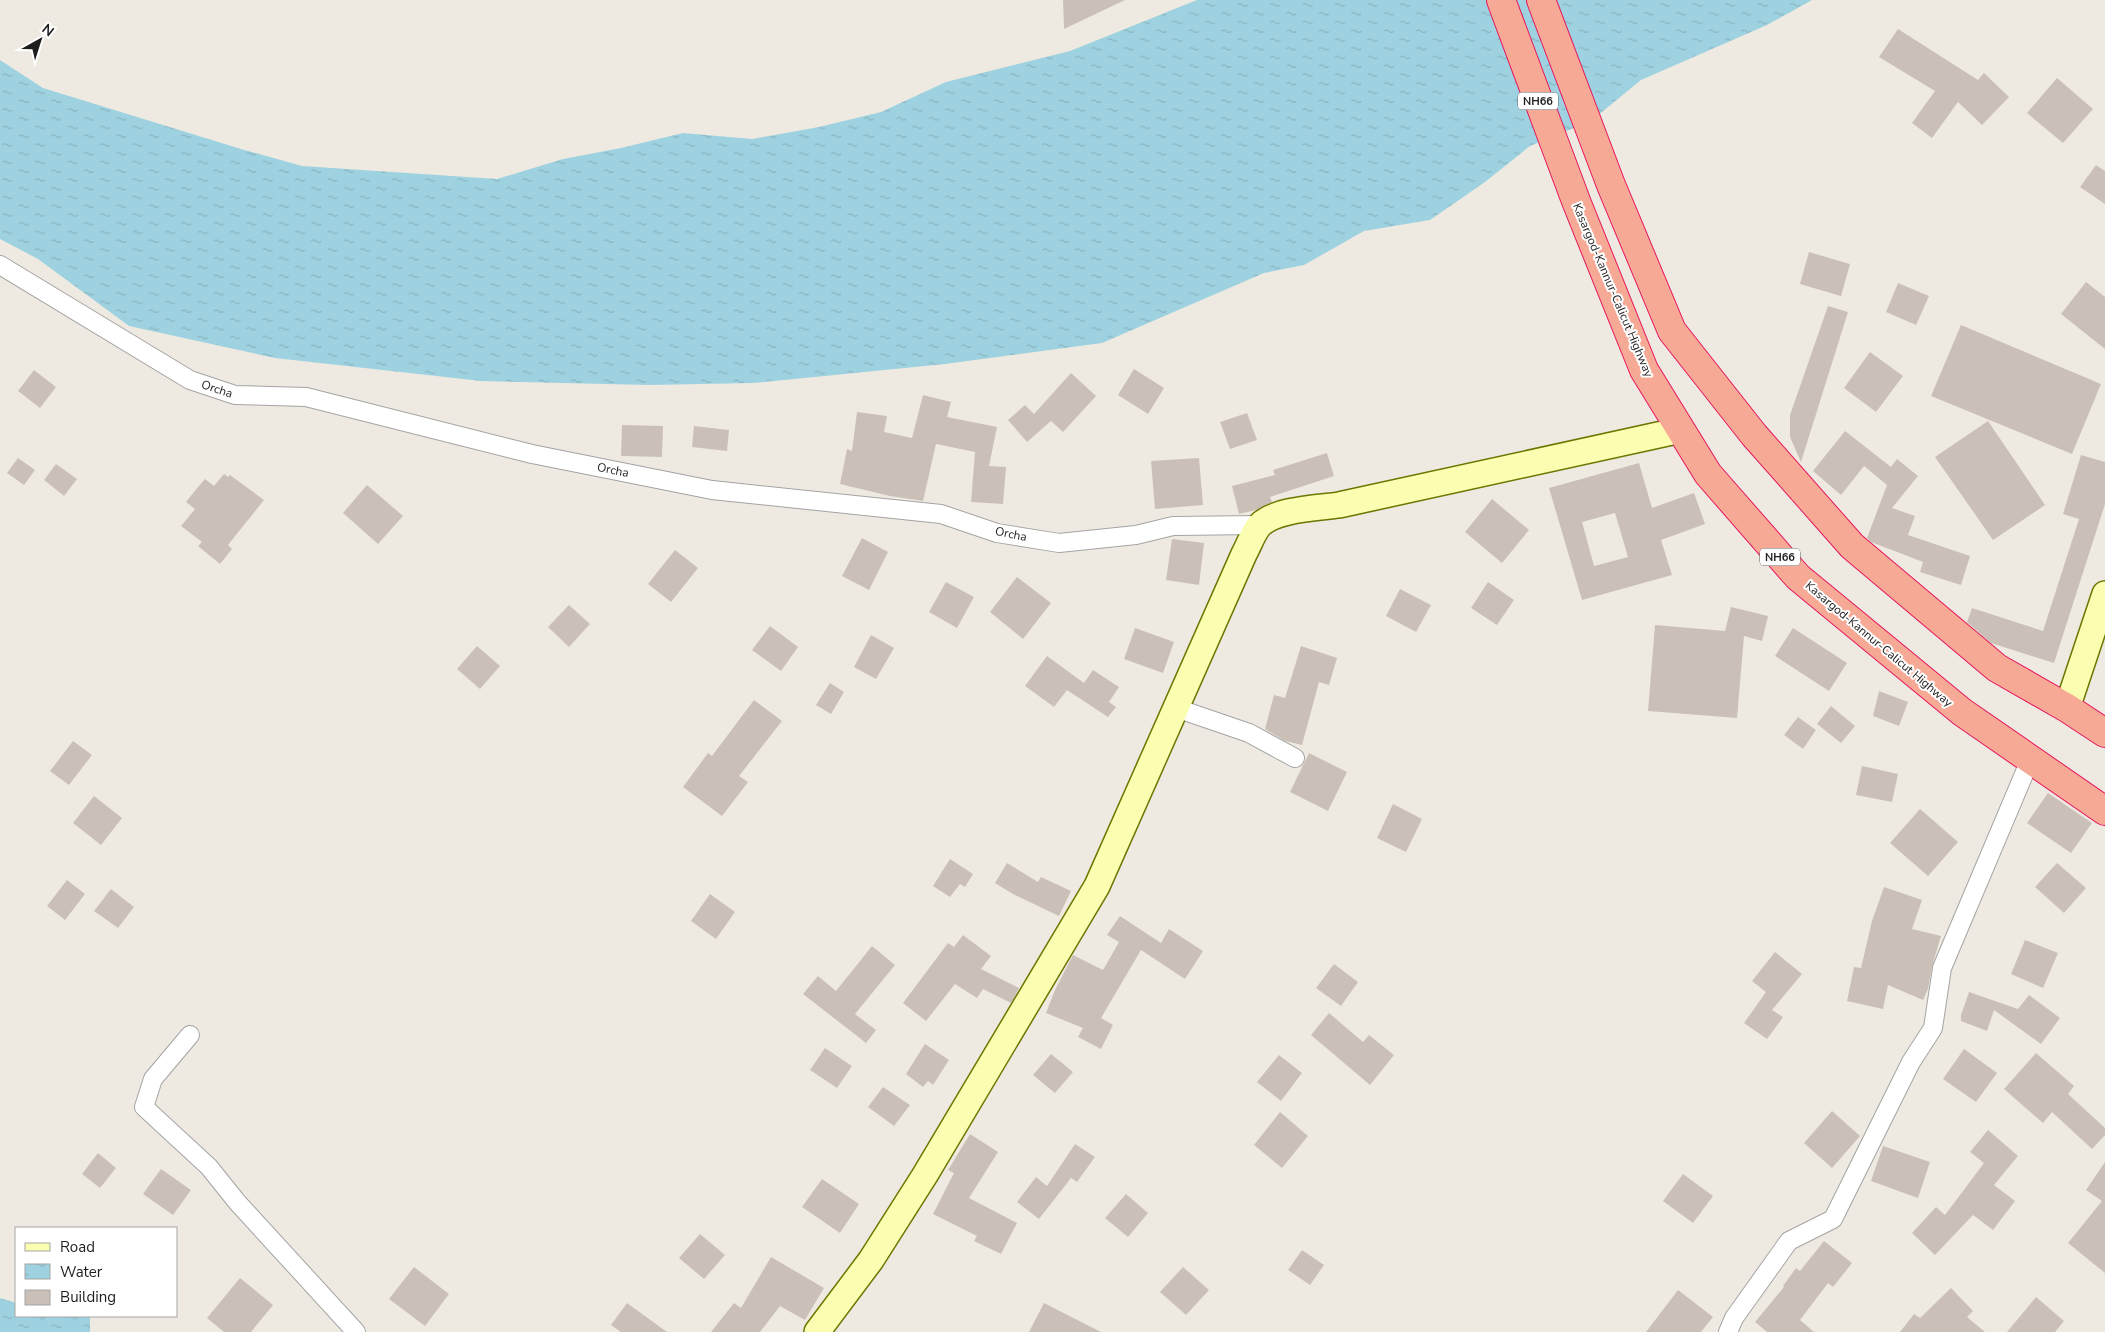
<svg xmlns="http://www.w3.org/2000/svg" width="2105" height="1332" font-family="'Nunito Sans',sans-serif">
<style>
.water{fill:url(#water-ripples)}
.building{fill:#cbc0b7;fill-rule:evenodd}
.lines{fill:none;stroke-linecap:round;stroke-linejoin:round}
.minor-casing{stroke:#a4a4a4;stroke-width:20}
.secondary-casing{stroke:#6b7700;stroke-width:28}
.trunk-casing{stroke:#e5165e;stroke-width:30}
.minor{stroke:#fff;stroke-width:18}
.secondary{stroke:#fbfeb0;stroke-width:25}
.trunk{stroke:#f6aa96;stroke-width:28}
.labels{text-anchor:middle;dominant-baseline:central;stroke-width:4;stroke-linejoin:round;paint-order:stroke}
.shield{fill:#fff;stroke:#616161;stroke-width:1}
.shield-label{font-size:11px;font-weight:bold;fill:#1d1d1d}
.street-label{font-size:12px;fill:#1d1d1d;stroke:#fff}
</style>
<defs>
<pattern id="water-ripples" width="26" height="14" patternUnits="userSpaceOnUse" patternTransform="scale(1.25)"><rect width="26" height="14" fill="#9ed2e0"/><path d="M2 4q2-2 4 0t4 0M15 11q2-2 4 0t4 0" fill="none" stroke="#88b4c0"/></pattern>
</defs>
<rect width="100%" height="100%" fill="#efeae1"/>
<path class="water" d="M1197,0h615l-45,25 -126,55 -50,41 -61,25 -45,36 -55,38 -66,11 -60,34 -40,8 -162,70 -157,21 -191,19 -104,2 -169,-4 -206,-23 -146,-32 -91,-67 -38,-20v-179l43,28 198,61 61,17 195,13 66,-20 58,-11 62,-15 69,6 67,-12 62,-15 65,-30 124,-31z
M0,1298l16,5v13h74v16h-90z"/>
<path class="building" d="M1063,0h62l-61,29z
M1898,29l80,51 6,-7 25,24 -27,28 -24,-23 -26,36 -20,-15 23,-32 -56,-34z
M2057,78l36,31 -30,34 -36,-30z
M2096,165l9,6v33l-25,-17z
M1809,252l41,12 -9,32 -41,-12z
M2086,282l19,15v52l-44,-35z
M1898,283l31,13 -13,29 -30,-13z
M1828,306l20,6 -47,150 -11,-25v-22z
M1961,325l140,59 -29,70 -141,-58z
M1870,352l33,24 -27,36 -32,-24z
M1134,369l30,19 -16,26 -30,-19z
M34,370l22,17 -16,21 -22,-17z
M1071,373l25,23 -33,36 -12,-11 -24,21 -19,-22 17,-15 9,9z
M923,395l28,7 -4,15 50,10 -8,39 17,1 -3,37 -32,-2 4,-50 -39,-8 -13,57 -33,-5 -50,-12 7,-35 5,2 5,-39 30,4 -3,16 28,6z
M1247,413l10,27 -27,9 -10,-27z
M1988,421l57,84 -52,35 -58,-83z
M622,425l41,1 -1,31 -41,-1z
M694,426l35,4 -2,21 -35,-4z
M1845,431l46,36 6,-8 21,17 -26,32 23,8 -7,19 62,21 -9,29 -41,-13 3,-10 -52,-20 -4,-4 20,-53 -23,-19 -23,29 -28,-24z
M1327,453l7,23 -64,21 2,5 -16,8 -17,4 -7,-28 43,-11 -2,-5z
M2081,455l24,7v42l-51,159 -63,-20 -24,-21 5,-14 71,23 36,-112 -16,-5z
M18,458l17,12 -11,15 -17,-12z
M1199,458l4,47 -48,4 -4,-48z
M1639,463l13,45 42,-15 11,31 -44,16 11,35 -90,25 -33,-112zM1615,513l13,44 -34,9 -12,-44z
M56,464l21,15 -13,17 -20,-16z
M224,474l4,3 2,-2 34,25 -36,45 4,4 -12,15 -22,-18 4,-4 -21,-16 14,-17 -9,-7 12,-15 7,-8 9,7z
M367,485l36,31 -25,28 -35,-31z
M1492,499l37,31 -27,33 -37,-31z
M862,538l26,14 -19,38 -27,-14z
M1172,539l32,4 -5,42 -33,-5z
M675,550l23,18 -27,34 -23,-18z
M1017,577l34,26 -28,36 -33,-27z
M946,582l28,15 -17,31 -28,-16z
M1488,582l26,18 -17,25 -26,-17z
M1400,589l31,16 -15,27 -30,-16z
M569,605l21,19 -21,23 -21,-20z
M1731,607l37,9 -6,25 -18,-5 -7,82 -89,-7 7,-86 70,6z
M770,626l28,21 -17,24 -29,-21z
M1135,628l39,14 -11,31 -39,-14z
M1793,628l54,35 -18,28 -54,-35z
M871,635l23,13 -18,31 -22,-12z
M477,646l23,20 -20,23 -23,-20z
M1301,646l36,12 -8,27 -10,-3 -17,63 -17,-4 -20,-12 9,-34 11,3z
M1047,656l37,27 9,-13 26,17 -10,15 7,5 -8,10 -41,-27 -13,17 -29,-21z
M830,683l14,9 -13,22 -15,-9z
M1879,691l29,11 -9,24 -26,-10z
M754,700l28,21 -43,55 9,6 -26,34 -39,-29 25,-34 4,3z
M1831,706l24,20 -14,17 -24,-19z
M1798,717l18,13 -13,19 -19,-14z
M73,741l19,14 -23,30 -19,-14z
M1309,753l38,19 -19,39 -38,-19z
M1862,766l36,8 -6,28 -36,-7z
M2048,793l44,30 -21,30 -44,-30z
M94,796l28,22 -21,27 -28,-22z
M1393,804l29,15 -16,33 -29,-14z
M1920,809l38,33 -30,34 -38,-33z
M950,859l23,15 -8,13 -5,-3 -10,13 -17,-11z
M1007,863l31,19 3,-5 30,14 -12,25 -46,-22 -18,-11z
M2057,863l29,25 -22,25 -29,-26z
M67,880l18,14 -20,26 -18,-14z
M1884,887l38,13 -10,29 29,7 -9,30 -4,23 -5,11 -35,-15 -5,24 -36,-8 7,-34 7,1 11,-47z
M111,889l23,18 -16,21 -24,-17z
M710,894l25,18 -19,27 -25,-18z
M1120,916l41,27 8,-14 34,22 -18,28 -44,-29 -40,68 12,7 -12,24 -23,-12 5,-9 -37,-15 9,-23 18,-35 30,15 16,-28 -12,-7z
M963,935l28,21 -10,13 38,19 -8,15 -28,-14 -6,9 -22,-14 -29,37 -23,-18 45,-60 6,4z
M2025,940l33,13 -15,35 -32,-14z
M872,946l23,19 -40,49 21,16 -10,13 -63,-49 15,-18 18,15z
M1775,952l27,22 -30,36 11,7 -16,22 -23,-16 22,-31 -14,-11z
M1334,964l24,18 -17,24 -25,-18z
M1969,992l49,17 11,-14 31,23 -19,26 -47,-34 -7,21 -26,-10v-6z
M1329,1013l34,29 6,-7 25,20 -24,30 -59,-50z
M925,1044l24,16 -16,25 -5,-4 -5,6 -17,-13z
M825,1048l27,18 -15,22 -27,-18z
M1964,1049l33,24 -21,29 -33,-23z
M2036,1053l38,33 -6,8 37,34v7l-13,14 -40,-37 -9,11 -39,-34z
M1051,1054l22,18 -18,21 -22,-18z
M1279,1055l23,18 -21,28 -24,-19z
M883,1087l27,18 -16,21 -26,-19z
M1832,1111l28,25 -28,32 -28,-25z
M1280,1112l28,24 -26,32 -28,-23z
M1988,1130l30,26 -24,29 21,16 -22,29 -20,-15 -38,40 -23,-22 24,-26 9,8 39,-52 -14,-11z
M970,1134l28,18 -29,46 48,25 -16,31 -27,-13 3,-5 -44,-22 21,-41 -6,-3z
M1075,1144l20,13 -18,25 -6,-4 -32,41 -22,-17 19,-25 11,9z
M1883,1146l47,16 -12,36 -47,-17z
M98,1153l18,15 -16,20 -18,-14z
M2105,1162v111l-37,-30 34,-42 -16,-11z
M161,1169l30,21 -18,25 -30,-21z
M1683,1174l30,22 -20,27 -30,-22z
M822,1179l37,25 -19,29 -38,-26z
M1126,1194l22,19 -20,24 -23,-19z
M700,1234l25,21 -21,24 -25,-21z
M1824,1241l28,22 -19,24 -5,-4 -28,37 14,12h-47l-12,-10 29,-35 -1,-1 13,-18 4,3z
M1302,1250l22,15 -14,20 -22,-15z
M771,1257l53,31 -19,32 -25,-14 -20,26h-49l23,-29 7,5z
M414,1267l35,27 -24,32 -36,-27z
M1183,1267l26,23 -23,25 -26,-23z
M240,1278l33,27 -22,27h-27l-17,-14z
M1951,1288l22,23 -6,6 18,15h-85l14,-18 6,4z
M1678,1290l35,27 -12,15h-55z
M2036,1297l28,24 -9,11h-48z
M627,1303l40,29h-46l-10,-7z
M1044,1303l57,29h-72z"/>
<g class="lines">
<g class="minor-casing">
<path id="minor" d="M0,265l190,115 45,15 71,2 226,57 180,36 229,24 56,19 62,10 77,-8 37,-9 87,-1
M1176,708l73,25 46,25
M190,1035l-37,44 -9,28 65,60 28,35 119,130
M1728,1332l6,-14 55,-77 44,-22 78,-157 22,-34 9,-60 88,-208"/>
</g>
<g class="secondary-casing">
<path id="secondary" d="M2067,708l38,-114
M817,1332l54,-72 54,-85 172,-289 147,-332c5,-9 9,-21 15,-28 15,-17 59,-18 80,-21l342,-75"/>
</g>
<g class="trunk-casing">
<path id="trunk" d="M1501,0l75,201 68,169 64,104 90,103 164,135 143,99
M1541,0l70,185 61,146 82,104 98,111 145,122 70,40 38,25"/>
</g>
<use href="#minor" class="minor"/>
<use href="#secondary" class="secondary"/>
<use href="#trunk" class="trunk"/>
</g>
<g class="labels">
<g class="shield">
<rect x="1518" y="92.5" width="40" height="17" rx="4"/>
<rect x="1760" y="548.5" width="40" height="17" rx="4"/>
</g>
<g class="shield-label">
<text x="1538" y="101">NH66</text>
<text x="1780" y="557">NH66</text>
</g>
<g class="street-label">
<text transform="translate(1613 290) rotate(67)">Kasargod-Kannur-Calicut Highway</text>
<text transform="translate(217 389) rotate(18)">Orcha</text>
<text transform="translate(613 470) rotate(11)">Orcha</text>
<text transform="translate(1011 534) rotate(11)">Orcha</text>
<text transform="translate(1879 644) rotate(40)">Kasargod-Kannur-Calicut Highway</text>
</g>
</g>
<rect x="15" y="1227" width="162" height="90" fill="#ffffff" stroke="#a5a5a5"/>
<rect x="25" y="1243" width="25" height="8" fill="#fbfeb0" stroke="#a5a5a5"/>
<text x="60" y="1252" font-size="15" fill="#1d1d1d">Road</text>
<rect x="25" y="1264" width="25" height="15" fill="url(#water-ripples)" stroke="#a5a5a5"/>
<text x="60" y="1277" font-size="15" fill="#1d1d1d">Water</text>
<rect x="25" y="1290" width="25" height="15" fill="#cbc0b7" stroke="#a5a5a5"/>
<text x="60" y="1302" font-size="15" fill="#1d1d1d">Building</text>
<g transform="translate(40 40) rotate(39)" stroke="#ffffff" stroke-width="4" paint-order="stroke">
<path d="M0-4L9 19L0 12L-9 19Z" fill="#1d1d1d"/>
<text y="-8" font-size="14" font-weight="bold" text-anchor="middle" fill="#1d1d1d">N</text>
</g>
</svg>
